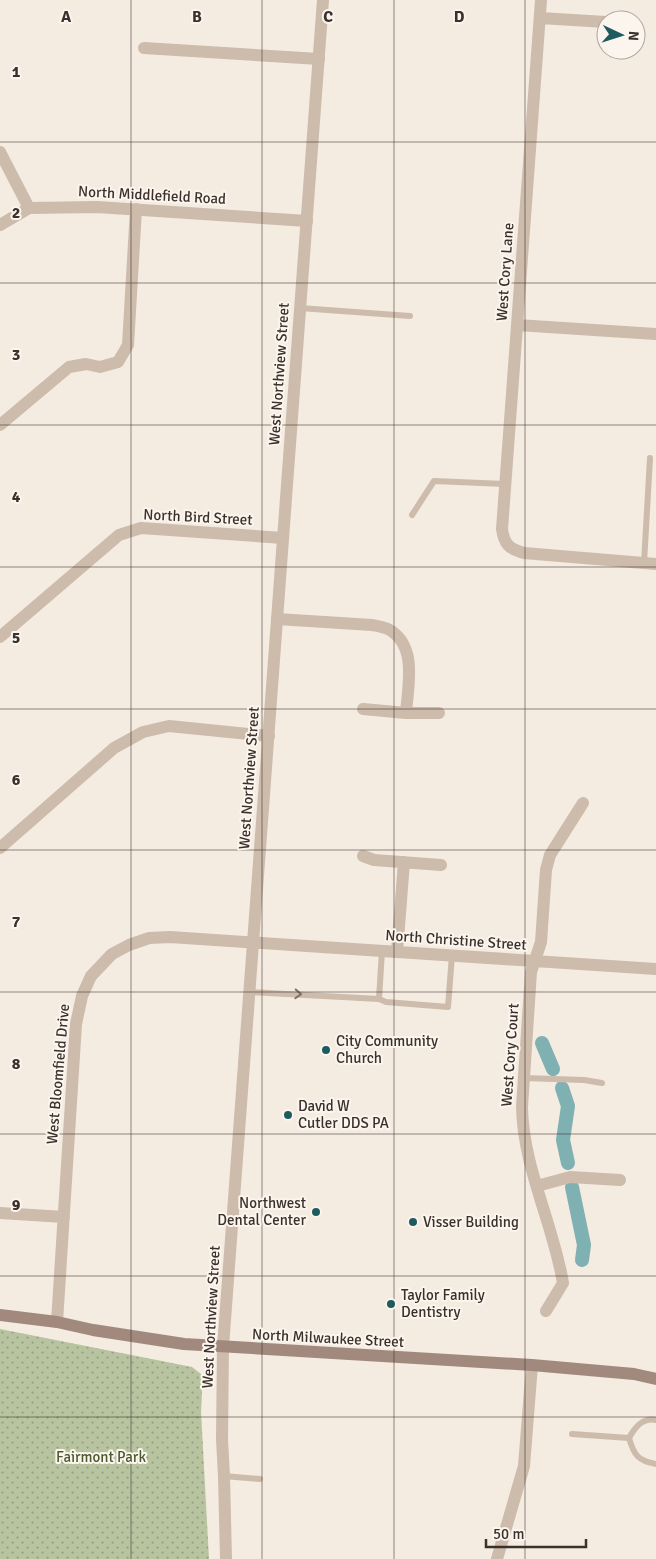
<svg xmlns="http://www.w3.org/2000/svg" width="656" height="1559" font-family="Signika,sans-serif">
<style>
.park{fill:url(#park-dots)}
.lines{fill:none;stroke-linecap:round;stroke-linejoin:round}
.canal{stroke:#7fb0b2;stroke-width:14}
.service{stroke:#cdbbac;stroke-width:6}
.minor{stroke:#cdbbac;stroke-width:12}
.tertiary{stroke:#cdbbac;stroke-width:12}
.secondary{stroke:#a18a7d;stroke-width:12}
.oneway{stroke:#7d6f65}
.grid{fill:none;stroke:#3b302b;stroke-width:1;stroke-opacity:0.55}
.poi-dot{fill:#1f5a5e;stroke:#fbf5ee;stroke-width:2}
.labels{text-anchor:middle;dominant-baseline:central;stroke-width:4;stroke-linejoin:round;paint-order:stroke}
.street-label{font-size:15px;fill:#3b302b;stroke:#fbf5ee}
.poi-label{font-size:15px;fill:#3b302b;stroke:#fbf5ee;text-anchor:start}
.park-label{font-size:15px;fill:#4a5a2e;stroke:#fbf5ee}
.grid-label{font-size:16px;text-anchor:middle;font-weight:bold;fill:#3b302b;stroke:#fbf5ee;stroke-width:4;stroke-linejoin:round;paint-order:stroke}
</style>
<defs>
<pattern id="park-dots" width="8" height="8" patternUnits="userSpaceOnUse" patternTransform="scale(1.25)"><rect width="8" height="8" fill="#b8c4a0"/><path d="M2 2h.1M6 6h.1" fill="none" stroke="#97a083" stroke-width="1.8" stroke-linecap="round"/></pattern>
</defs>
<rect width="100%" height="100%" fill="#f4ebe1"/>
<path class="park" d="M0,1329l192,38 9,7 1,19 -1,19 8,147h-209z"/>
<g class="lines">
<path class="canal" d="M542,1043l11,26
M562,1088l6,18 -5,34 5,23
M572,1187l12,58 -2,15"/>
<path class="service" d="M300,308l110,8
M412,515l22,-34 71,3
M644,563l6,-105
M250,992l129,7 7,3 62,5 4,-52
M379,999l3,-48
M524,1078l60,2 18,3
M572,1434l57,4c6,-11 14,-21 27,-18
M629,1438c5,17 9,23 27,26
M224,1476l36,3"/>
<path class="minor" d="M541,0l-39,529c2,15 7,20 22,24l132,11
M540,18l66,4
M144,48l175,11
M0,152l29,56
M0,225l29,-17 68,-1 210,14
M517,325l139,9
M0,425l69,-58 17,-3 14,3 18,-5 10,-17 8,-136
M277,619l95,6c5,1 11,2 16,4 30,16 20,56 18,84
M0,637l119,-102 22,-7 142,10
M363,709l43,4h33
M0,848l114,-100 29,-16 26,-6 100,10
M363,856l11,4 67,5
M397,952l7,-90
M537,1186l33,-9 50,3
M0,1213l64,4
M546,1311l17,-28c-10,-60 -40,-116 -41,-176l9,-135 10,-30 5,-72 4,-15 33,-52
M57,1322l19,-298 6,-28 9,-20 21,-22 17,-9 20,-7 21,-1 486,32
M497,1559l27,-93 8,-101"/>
<path class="tertiary" d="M226,1559l-2,-83 -2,-37 1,-92 100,-1347"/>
<path class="secondary" d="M0,1315l57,7 36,8 91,14 348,21 102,9 22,5"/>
</g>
<defs><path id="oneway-chevron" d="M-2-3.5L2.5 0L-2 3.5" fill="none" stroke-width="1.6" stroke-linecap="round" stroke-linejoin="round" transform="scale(1.25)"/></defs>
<use class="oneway" href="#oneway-chevron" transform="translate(298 994) rotate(3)"/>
<path class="grid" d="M131,0v1559M262,0v1559M394,0v1559M525,0v1559M0,142h656M0,283h656M0,425h656M0,567h656M0,709h656M0,850h656M0,992h656M0,1134h656M0,1276h656M0,1417h656"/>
<g class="poi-dot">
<circle cx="326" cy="1050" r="5"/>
<circle cx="288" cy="1115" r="5"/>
<circle cx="316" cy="1212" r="5"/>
<circle cx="413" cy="1222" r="5"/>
<circle cx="391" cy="1304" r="5"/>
</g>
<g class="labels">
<g class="street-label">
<text transform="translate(152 195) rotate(3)">North Middlefield Road</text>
<text transform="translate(505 272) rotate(-86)">West Cory Lane</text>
<text transform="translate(279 374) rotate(-86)">West Northview Street</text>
<text transform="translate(198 517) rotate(3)">North Bird Street</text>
<text transform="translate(249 778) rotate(-86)">West Northview Street</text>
<text transform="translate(456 940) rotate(4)">North Christine Street</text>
<text transform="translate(510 1055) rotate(-86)">West Cory Court</text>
<text transform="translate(58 1074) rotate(-85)">West Bloomfield Drive</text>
<text transform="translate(211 1317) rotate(-87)">West Northview Street</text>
<text transform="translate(328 1338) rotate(3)">North Milwaukee Street</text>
</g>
<g class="poi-label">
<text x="336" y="1041">City Community<tspan x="336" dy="17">Church</tspan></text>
<text x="298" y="1106">David W<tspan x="298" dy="17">Cutler DDS PA</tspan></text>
<text x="306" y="1203" text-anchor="end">Northwest<tspan x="306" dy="17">Dental Center</tspan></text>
<text x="423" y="1222">Visser Building</text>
<text x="401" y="1295">Taylor Family<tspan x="401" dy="17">Dentistry</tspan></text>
</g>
<g class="park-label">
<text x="101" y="1457">Fairmont Park</text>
</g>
</g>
<g class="grid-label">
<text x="66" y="22">A</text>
<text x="197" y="22">B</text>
<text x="328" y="22">C</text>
<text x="459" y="22">D</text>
<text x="16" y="77">1</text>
<text x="16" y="218">2</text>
<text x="16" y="360">3</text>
<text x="16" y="502">4</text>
<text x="16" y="643">5</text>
<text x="16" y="785">6</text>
<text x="16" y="927">7</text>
<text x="16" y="1069">8</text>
<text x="16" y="1210">9</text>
</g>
<g transform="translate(621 35) rotate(94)"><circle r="24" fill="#fbf5ee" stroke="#aea6a0"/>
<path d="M0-4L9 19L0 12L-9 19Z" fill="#1f5a5e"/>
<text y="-8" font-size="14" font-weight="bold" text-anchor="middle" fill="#3b302b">N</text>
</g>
<path d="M486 1539v8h100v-8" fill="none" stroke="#3b302b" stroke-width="2.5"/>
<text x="493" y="1539" font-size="15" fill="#3b302b" stroke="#fbf5ee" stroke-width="4" paint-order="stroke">50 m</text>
</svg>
